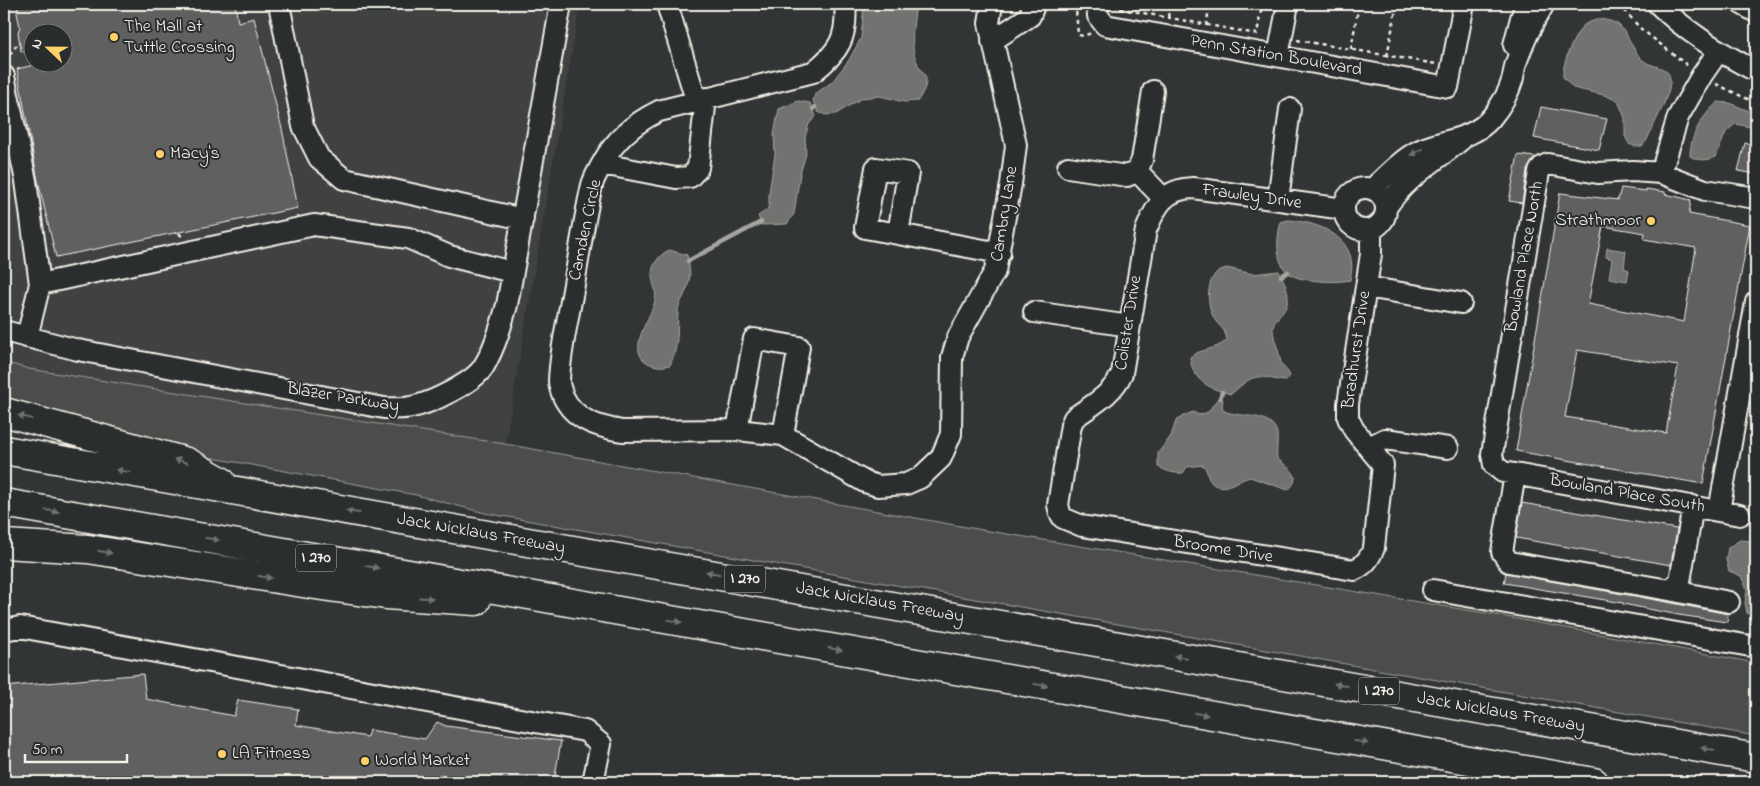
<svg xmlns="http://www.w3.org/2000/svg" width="1760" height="786" font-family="'Indie Flower',sans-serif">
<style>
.built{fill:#404242;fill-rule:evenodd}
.green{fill:#4b4d4c;stroke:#a09f9a}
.water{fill:#727370;stroke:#a6a5a0}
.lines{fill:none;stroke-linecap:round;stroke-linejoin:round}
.stream{stroke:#a6a5a0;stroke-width:4.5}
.building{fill:#5f605f;stroke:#f4f1e8;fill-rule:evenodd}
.minor-casing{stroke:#f4f1e8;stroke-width:24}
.highway-casing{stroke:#f4f1e8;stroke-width:31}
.path{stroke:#f4f1e8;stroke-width:2.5;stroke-dasharray:4 4;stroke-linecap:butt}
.minor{stroke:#2a2d2e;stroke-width:20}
.highway{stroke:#2a2d2e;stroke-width:28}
.oneway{fill:#71726f}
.poi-dot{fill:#ffd166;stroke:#2a2d2e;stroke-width:2}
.labels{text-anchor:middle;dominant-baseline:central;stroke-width:4;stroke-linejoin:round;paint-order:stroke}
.shield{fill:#2a2d2e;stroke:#b7b6b0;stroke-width:1}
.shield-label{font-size:16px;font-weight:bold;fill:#f4f1e8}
.poi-label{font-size:18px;fill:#f4f1e8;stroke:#2a2d2e;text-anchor:start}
.street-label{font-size:18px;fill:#f4f1e8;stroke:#2a2d2e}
</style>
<rect width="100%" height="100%" fill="#323535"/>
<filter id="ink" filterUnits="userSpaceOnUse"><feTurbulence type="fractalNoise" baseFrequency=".02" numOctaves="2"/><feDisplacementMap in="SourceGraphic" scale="10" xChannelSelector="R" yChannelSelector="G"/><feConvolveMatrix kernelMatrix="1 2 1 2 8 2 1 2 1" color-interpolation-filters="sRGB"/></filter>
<g filter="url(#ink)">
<path class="built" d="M4,4h576l-75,440 -476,-75 -25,-7zM32,32h30v30h-30z"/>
<path class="green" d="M4,362l25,7 476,75 472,85 508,84 271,50v73l-1271,-223 -69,-18 -219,-40 -193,-52z"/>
<path class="water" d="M864,4h52c-2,17 -7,42 1,58 2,7 8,10 9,17 1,8 -5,16 -8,22l-14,1 -24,-6 -18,2 -26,16 -10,1 -8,-3 -5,-11 2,-7 17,-12 17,-22 12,-22z
M1599,19c7,1 15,2 21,7 11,11 13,29 27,37 10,5 25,4 23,20 -1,15 -17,42 -23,57l-5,6h-8l-5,-2 -4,-8v-18l-7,-17 -14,-6 -31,-7 -10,-11c-1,-14 11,-42 21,-52 4,-3 10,-4 15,-6z
M798,101l12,2 6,13 -7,8 -4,13 1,17 -6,20 -6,40 -7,10 -25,1 -4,-9 9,-6 2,-5v-12l6,-39 -1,-21 5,-24z
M1718,102l12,1 26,11v14l-21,-4 -9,8 -10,25c-10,4 -17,4 -26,-1 0,-21 13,-41 28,-54z
M1288,220c33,2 73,19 62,60 -10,2 -21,2 -31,1 -8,-1 -16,-1 -23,-4 -22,-7 -20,-38 -15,-55z
M1607,248l19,3 -2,17 5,2 -2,11 -18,-3 3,-19 -6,-2z
M669,250l18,5c3,14 5,24 -2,38 -2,6 -7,12 -7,18 -1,20 1,36 -8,54 -8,2 -14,2 -22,-2 -24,-13 5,-48 7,-63 2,-9 -2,-15 -3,-23 -1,-12 7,-22 17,-27z
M1227,268l26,6 26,-3c7,14 14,27 4,41 -5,7 -9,8 -10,17 0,9 7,24 8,35l7,8 2,4 -4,5c-9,0 -21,-5 -28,-4 -11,1 -19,11 -27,17 -21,-5 -39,-13 -41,-37 11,-9 25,-6 37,-17 -3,-13 -5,-10 -12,-20 -8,-12 -10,-36 2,-48 2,-2 6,-3 10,-4z
M1218,398l5,1 -1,7 2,5c16,7 48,1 53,22 1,8 -1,17 0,25 10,10 28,17 11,32l-38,-13c-12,3 -32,19 -41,2 -2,-5 -2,-10 -6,-14l-16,2 -4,6c-10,1 -16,-2 -25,-6v-14l13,-17 5,-15 7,-5 10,-4 6,3 9,-3z
M1740,540l16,1v77l-9,-5 -2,-10 2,-13 -6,-14 -12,-5 -3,-11 2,-12z"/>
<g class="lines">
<path class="stream" d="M813,109l2,-2
M688,261l73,-39
M1281,276l7,-4
M1220,398l2,-6"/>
</g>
<path class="building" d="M19,4h216l3,18 16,-4 28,111 16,79 -242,49 -18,-76 -21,-112 30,-7h15v-30h-30v23l-11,-4 -3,-19 2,-5 -3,-14z
M1541,107l66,12 -8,31 -65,-12z
M1745,143l11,2v29l-18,-3z
M1518,155l17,2 -8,13 -5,33 -13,-2z
M1621,188l25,3v-2l19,3v2l26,6 -2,14 61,11 -47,259 -187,-33 44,-258 58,7zM1603,226l42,7 -1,6 52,9 -12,74 -96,-18zM1577,350l101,16 -12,67 -101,-16z
M1522,503l155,26 -6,36 -155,-27z
M1506,573l161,29 61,12 -1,8 -48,-7 -56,-11v-1l-119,-20z
M143,674l3,25 88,17 4,-16 60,9 -2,16 71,12 2,-7 56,9 12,-17 9,4 115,15 -7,41h-550v-95z"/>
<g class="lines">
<g class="minor-casing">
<path id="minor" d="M279,4l24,122 16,32 25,21 179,40
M667,4l29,96
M845,4c3,33 -6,48 -32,68l-154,39c-25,12 -44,28 -57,53 -4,7 -8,14 -10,21 -8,35 -13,71 -19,105 -5,30 -13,61 -14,91 0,5 2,10 4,15 11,24 35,31 59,35l115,-1 46,5 82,47 13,4 28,-2 14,-6 21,-20 10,-24 1,-77 6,-20 37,-66 16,-87 5,-39 -27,-122 3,-19
M1097,4l1,12 7,9 343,62 16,-83
M1658,4c29,29 62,49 98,67
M1742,4l14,8
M992,41l38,-25 3,-8 -2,-4
M1514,45l7,-27 5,-14
M1278,56l10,-52
M4,76l22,105 14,103 -13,53
M602,164l74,14 14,-1 8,-9 8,-70
M1068,167l59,9 10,-5 5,-11 11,-69
M876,168l32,5 -10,61 -33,-6z
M1137,171l27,28
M1661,173l17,-56 24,-42 16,-23
M1344 209a21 21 0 1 1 42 0a21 21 0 1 1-42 0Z
M1372,189c14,-12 27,-28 44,-37 25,-13 56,-11 75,-34 9,-11 17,-23 21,-37 2,-6 2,-12 4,-18 7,-21 17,-41 28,-59
M1278,200l12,-91
M1386,208c19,-30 50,-47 76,-69
M1344,209l-151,-21c-29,1 -37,18 -47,42l-24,143c-9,21 -30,32 -48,45l-3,7 -13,80 2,8 3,5 19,8 272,44c11,-5 15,-11 20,-22l9,-83 -29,-35 -6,-12v-14l23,-150v-25
M898,234l102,19
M40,284l274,-59 94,13 41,18 63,16
M1366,287l95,16
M1034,312l96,14
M4,331l74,19 306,58c9,0 19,1 27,-1 19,-3 64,-25 73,-41 11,-19 17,-40 23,-61l54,-301
M737,430l17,-91 45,8 -16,88
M1369,447l16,-8 63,9
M1515,474l-13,78 7,10 160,28 11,-9 13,-75
M1719,511l37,-209
M1740,515l-237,-43 -9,-7 -2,-11 47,-282 3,-5 6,-3 50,9 35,-2 28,2 44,17 51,8
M1433,590l323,57
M1669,590l60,12
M4,630l16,-3 565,104 16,13 -8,38"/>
</g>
<g class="highway-casing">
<path id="highway" d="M4,412l183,50 34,19
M4,450l1752,308
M4,503l1590,279
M4,544l84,5 234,37 64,9 90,6"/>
</g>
<path class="path" d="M1117,4l-1,4 141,26 5,-30
M1619,4l21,24 48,38
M1081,8l-5,1 2,26 6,1 7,-3
M1168,17l2,-13
M1206,26l4,-22
M1297,40l139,24
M1351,49l8,-45
M1387,56l10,-52
M5,61l14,-19
M1716,84l40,19
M179,233l4,5"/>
<use href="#minor" class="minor"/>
<use href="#highway" class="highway"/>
</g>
<defs><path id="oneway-solid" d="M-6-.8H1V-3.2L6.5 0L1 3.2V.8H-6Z" transform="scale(1.25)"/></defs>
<g class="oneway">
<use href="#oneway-solid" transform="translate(1417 152) rotate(152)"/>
<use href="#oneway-solid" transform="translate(25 417) rotate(-165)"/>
<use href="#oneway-solid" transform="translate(181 461) rotate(-163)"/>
<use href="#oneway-solid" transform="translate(123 471) rotate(-170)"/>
<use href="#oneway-solid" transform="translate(52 511) rotate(10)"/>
<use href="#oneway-solid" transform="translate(353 512) rotate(-170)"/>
<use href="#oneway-solid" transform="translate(212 539) rotate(10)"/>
<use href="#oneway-solid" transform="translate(105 552) rotate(9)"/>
<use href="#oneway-solid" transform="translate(372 567) rotate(10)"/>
<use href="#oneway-solid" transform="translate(713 573) rotate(-170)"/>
<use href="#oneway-solid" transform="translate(265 577) rotate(10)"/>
<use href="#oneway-solid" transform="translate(426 598) rotate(4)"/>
<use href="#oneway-solid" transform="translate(675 621) rotate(10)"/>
<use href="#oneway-solid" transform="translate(835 649) rotate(10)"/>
<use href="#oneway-solid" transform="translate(1181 657) rotate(-170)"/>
<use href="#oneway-solid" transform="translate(1041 685) rotate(10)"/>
<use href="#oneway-solid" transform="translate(1341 685) rotate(-170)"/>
<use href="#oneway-solid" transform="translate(1201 714) rotate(10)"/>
<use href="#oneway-solid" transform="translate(1361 742) rotate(10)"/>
<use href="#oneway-solid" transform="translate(1708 749) rotate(-170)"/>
</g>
</g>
<g class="poi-dot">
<circle cx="114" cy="37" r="5"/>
<circle cx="160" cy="154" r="5"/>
<circle cx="1651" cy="221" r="5"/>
<circle cx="222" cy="754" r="5"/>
<circle cx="365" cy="761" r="5"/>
</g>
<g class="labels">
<g class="shield">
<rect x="296" y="544.5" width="40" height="27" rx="4"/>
<rect x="725" y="565.5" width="40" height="27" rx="4"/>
<rect x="1359" y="677.5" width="40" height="27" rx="4"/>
</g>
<g class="shield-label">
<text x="316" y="558">I 270</text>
<text x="745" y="579">I 270</text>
<text x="1379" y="691">I 270</text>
</g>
<g class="poi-label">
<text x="124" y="27">The Mall at<tspan x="124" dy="21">Tuttle Crossing</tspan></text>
<text x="170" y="154">Macy's</text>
<text x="1641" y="221" text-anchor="end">Strathmoor</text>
<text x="232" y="754">LA Fitness</text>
<text x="375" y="761">World Market</text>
</g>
<g class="street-label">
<text transform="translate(1276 56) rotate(10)">Penn Station Boulevard</text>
<text transform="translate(1252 197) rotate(8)">Frawley Drive</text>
<text transform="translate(1005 214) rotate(-81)">Cambry Lane</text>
<text transform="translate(586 230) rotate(-78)">Camden Circle</text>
<text transform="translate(1525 257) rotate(-80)">Bowland Place North</text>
<text transform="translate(1129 323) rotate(-81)">Colister Drive</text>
<text transform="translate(1357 350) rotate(-82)">Bradhurst Drive</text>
<text transform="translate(343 398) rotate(9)">Blazer Parkway</text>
<text transform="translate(1627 494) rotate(10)">Bowland Place South</text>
<text transform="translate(481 534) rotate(10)">Jack Nicklaus Freeway</text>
<text transform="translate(1223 550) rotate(9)">Broome Drive</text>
<text transform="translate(880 603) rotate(10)">Jack Nicklaus Freeway</text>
<text transform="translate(1501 713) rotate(10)">Jack Nicklaus Freeway</text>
</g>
</g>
<rect width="1760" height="786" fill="none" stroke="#2a2d2e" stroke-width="20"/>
<rect x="10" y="10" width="1740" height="766" fill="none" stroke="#f4f1e8" stroke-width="2" filter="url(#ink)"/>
<g transform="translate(48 48) rotate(292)"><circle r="24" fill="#2a2d2e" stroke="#7b7b78"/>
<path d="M0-4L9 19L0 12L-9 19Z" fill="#ffd166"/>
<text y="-8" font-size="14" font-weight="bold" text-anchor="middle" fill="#f4f1e8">N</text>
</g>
<path d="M25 754v8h102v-8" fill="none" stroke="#f4f1e8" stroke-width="2.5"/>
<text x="32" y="754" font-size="15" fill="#f4f1e8" stroke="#2a2d2e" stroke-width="4" paint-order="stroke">50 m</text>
</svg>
